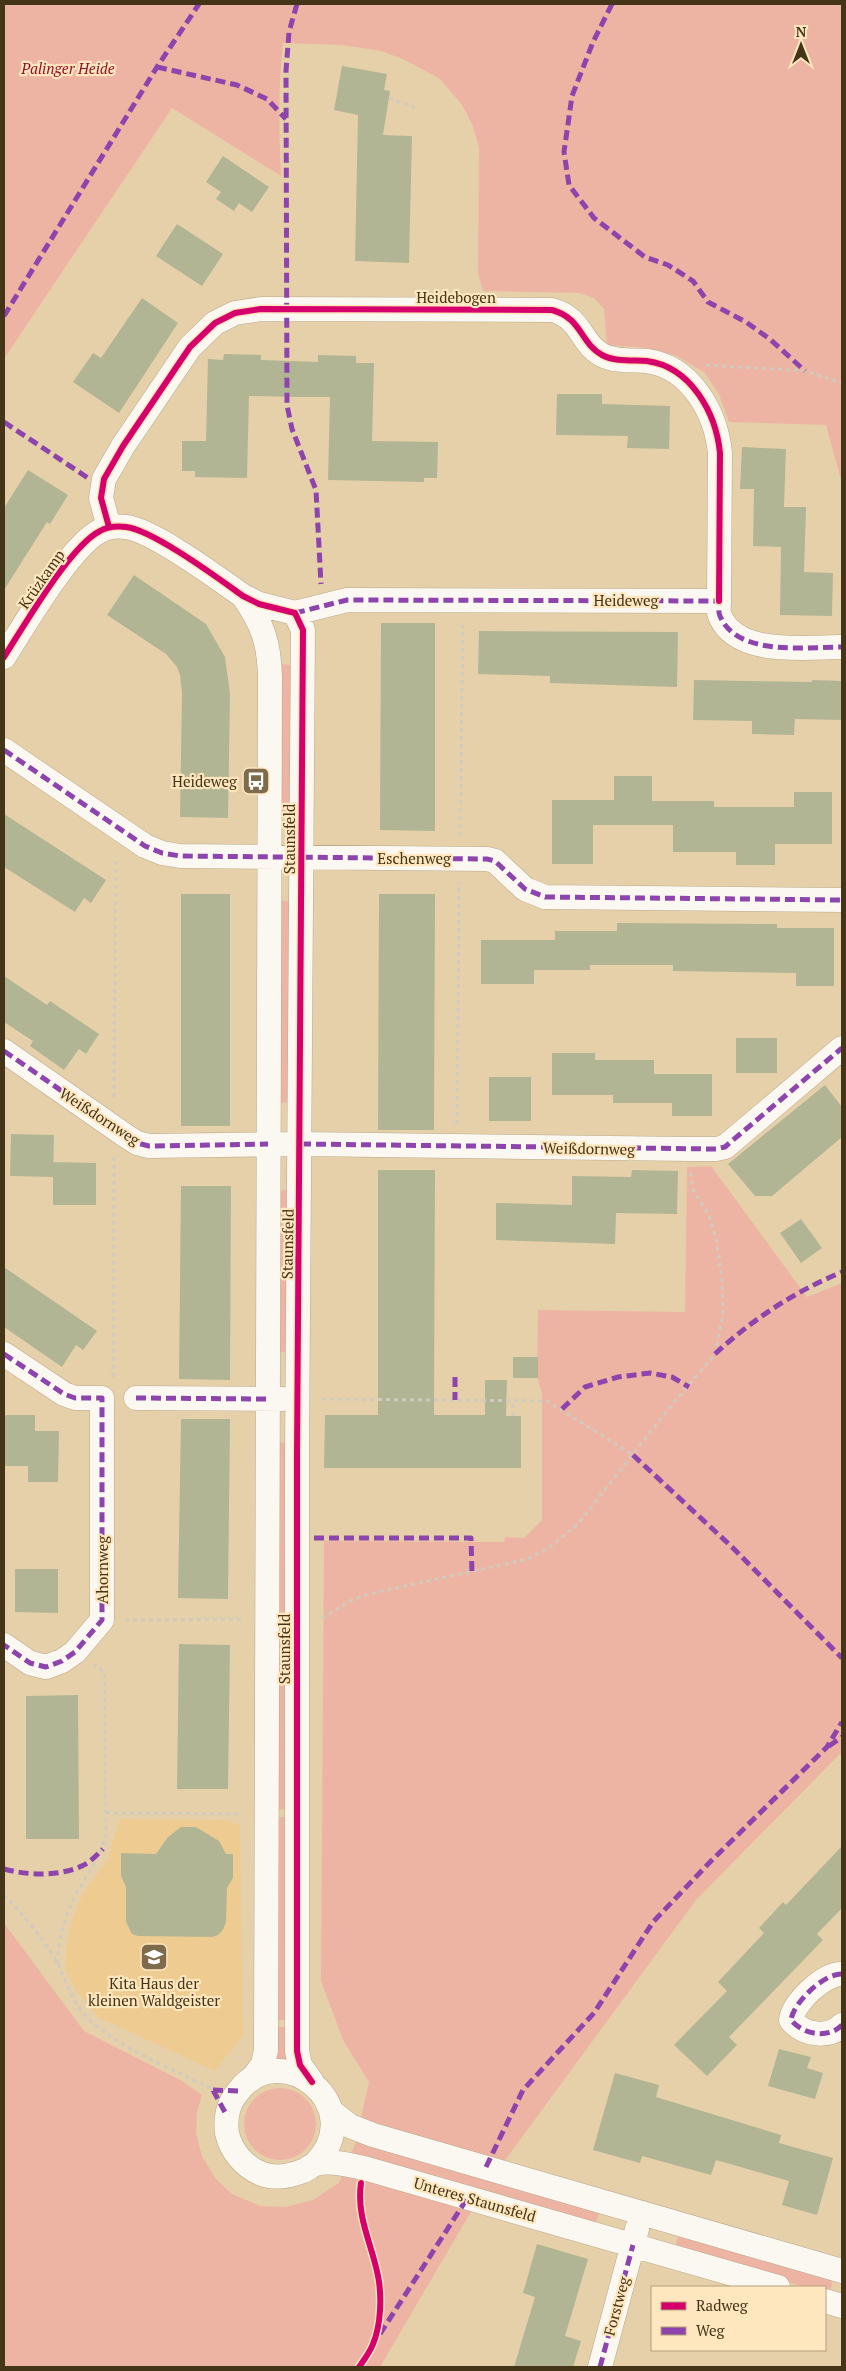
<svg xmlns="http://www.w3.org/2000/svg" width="846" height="2371" font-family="'PT Serif',serif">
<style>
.built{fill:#eecc91}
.green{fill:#eeb4a3}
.building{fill:#b2b594}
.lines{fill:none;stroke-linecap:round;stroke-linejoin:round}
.minor-casing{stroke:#b9a88a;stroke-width:25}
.path{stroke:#d1cabe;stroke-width:3;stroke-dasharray:4 4;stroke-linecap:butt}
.minor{stroke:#fbf8f2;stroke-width:24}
.quiet{stroke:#8e44ad;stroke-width:5;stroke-dasharray:10 5;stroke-linecap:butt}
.cycleway-casing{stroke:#fee6be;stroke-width:9}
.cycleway{stroke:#d6006c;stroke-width:6}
.labels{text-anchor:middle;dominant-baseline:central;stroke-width:4.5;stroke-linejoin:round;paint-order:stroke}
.park-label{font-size:15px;font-style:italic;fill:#960f28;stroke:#fee6be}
.street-label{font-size:15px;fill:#443418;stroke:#fee6be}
.poi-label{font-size:15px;fill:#443418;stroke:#fee6be;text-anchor:end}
</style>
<rect width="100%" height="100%" fill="#e6d0aa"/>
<path class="built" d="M120,1819l109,1 11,6 3,209 -28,36 -117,-54 -23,-28 -10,-19 2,-27 5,-23 11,-26 24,-33z"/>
<path class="green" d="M4,4h838v480l-16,-59 -97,-3 -10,-27 -14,-22 -28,-17 -29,-8 -41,-3 -3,-36 -10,-11 -15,-5 -96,-2 -5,-18 1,-126 -7,-23 -10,-19 -22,-26 -35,-19 -24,-9 -39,-6 -59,-2c-5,44 -4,88 -2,133l-109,-68 -168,251z
M282,664l10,1v148l-6,3 -6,-1 -1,-149z
M281,900l9,2 -2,200 -7,1z
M711,1166l96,131 35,-14v469l-146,148 -204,278 108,32 -5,15 -113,-32 -102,174h-376v-444l80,108 98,50 20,14 -5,17 -1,21 6,23 14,23 16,15 28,12 26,1 27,-7 26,-17 16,-39 14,-62 -26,-42 -22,-59 3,-440 180,1 1,-5 19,1 18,-18v-127l-5,-16 1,-67 147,2 2,-145z
M282,1190h6l1,162h-10v-160z
M280,1442l9,3 1,169h-17l3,-170z
M290,1623l1,186 -19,1v-186z
M272,1817h19l1,203h-21z
M271,2027h21l-3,33 -4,3 -11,-3z
M244 2124a36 36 0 1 1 72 0a36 36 0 1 1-72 0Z
M681,2234l150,45 1,6 -3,7 -4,1v-6h-21l-123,-37 -4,-4 -1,-5z"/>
<path class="building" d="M342,66l45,8 -3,16 6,1 -7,44 29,1 -3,127 -54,-2 3,-146 -24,-5z
M223,156l46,31 -17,25 -13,-9 -5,8 -18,-12 5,-7 -15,-10z
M177,224l46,30 -21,32 -46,-30z
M142,298l36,25 -59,90 -46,-31 20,-29 8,5z
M224,354l37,1v5l57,2v-7l38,1v7h18l-2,78 66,1 -1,36h-13v4l-96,-2 2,-83h-32l-49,-1 -2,82 -52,-1v-6h-13v-30h24l2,-82 15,1z
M557,394h45v10l68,2 -1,43 -42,-1 1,-12 -72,-1z
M742,447l44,2 -2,58h22l-2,65 29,1 -1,43 -52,-1 1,-68 -28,-1 1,-57h-14z
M28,470l40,25 -18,29 -3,-2 -43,68v-82z
M134,575l72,49 19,33 5,37 -2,124 -48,-1 2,-124 -2,-18 -3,-8 -11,-13 -59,-39z
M381,623h54v208l-55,-1z
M479,631l199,1 -1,55 -127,-4v-7l-72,-2z
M694,680l118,2v-2l30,1v39l-47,-1 -1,16 -42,-1v-13l-59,-1z
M614,776h38v25h62v6h80v-15h38v52h-57v21h-39v-13h-63v-27h-80v39h-41v-64h62z
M4,814l102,66 -15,23 -7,-5 -9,14 -71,-45z
M181,894h49v232h-49z
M379,894h56l-1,236h-56z
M617,923l160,1v4h57v58h-38v-13l-123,-2v-6h-83v5h-56v14h-53v-44h74v-9h62z
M4,976l43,29 3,-4 49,33 -13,20 -7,-5 -15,21 -34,-24 3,-5 -29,-19z
M736,1038h41v35h-41z
M552,1053h43v7h59v14h58v42h-40v-13h-59v-8h-61z
M489,1077h42v44h-42z
M825,1085l17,22v30l-70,59h-17l-27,-32z
M11,1134l43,1 -1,42 -43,-1z
M53,1162l43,1v42h-43z
M378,1170h57l-1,245h51v-35h22l-1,36h15v52h-197l1,-53h53z
M632,1170l46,1 -1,43 -61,-1 -1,31 -119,-4v-37l76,2v-29l59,1z
M181,1186h50l-1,194 -51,-1z
M801,1219l21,29 -21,15 -21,-30z
M4,1267l93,64 -14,19 -7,-5 -14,22 -58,-40z
M513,1357h25v21h-25z
M4,1415h31v16h24l-1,51h-30v-16h-24z
M181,1419h49l-2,180 -50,-1z
M15,1569h43v44l-43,-1z
M179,1644l51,1 -2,144h-51z
M78,1695l1,144h-53v-143z
M181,1827h15l23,14 7,13h7v24l-6,10 -1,34 -3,8 -5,5 -6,2 -74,-1 -6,-2 -6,-12v-35l-5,-11v-23l35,1 12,-17z
M842,1846v62l-25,26 6,6 -94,97 8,8 -30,31 -33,-31 53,-54 -9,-9 46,-49 -5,-5 24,-26 3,3z
M779,2049l32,8 -4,11 16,5 -8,26 -47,-13z
M615,2073l44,12 -3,12 125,38 -2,8 54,15 -16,57 -35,-10 7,-24 -73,-21 -5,15 -69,-19 -2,7 -47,-13z
M537,2244l51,15 -23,77 16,5 -8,26h-59l21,-70 -12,-4z"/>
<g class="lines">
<g class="minor-casing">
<path id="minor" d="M109,527l-8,-29 3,-19 19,-33 67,-99 25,-24 20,-10 26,-4 291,1c30,8 28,33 50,45 13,7 31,5 45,6 44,6 69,52 73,92l-1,148
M243,596c20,29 26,46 27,81l-4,1373 -3,14 -11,15
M295,613l52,-13 372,1c0,4 -1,11 1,15 17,41 87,31 122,31
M4,657c20,-31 66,-111 96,-126 7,-4 17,-5 26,-4 27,3 93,52 117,69l16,8 36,9 8,17 -6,825v596l3,14 12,17
M4,750l141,96 17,7 18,3 307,3 8,2 30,28 20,8 297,3
M4,1051l122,85 11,7 12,3 152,-2 390,5h25l9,-2 117,-99
M4,1354l60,40 11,4h27v222l-27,32 -13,9 -16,6 -16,-4 -26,-18
M136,1398l146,1
M842,1974c-18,-1 -49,29 -51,46 12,15 38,19 51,5
M332,2112l18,14 23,9 469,136
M315,2164c56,-58 -35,-130 -78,-71 -9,11 -12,26 -10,40 4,18 17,34 35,41 13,5 28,2 41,-3 4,-1 8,-6 13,-7 15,-4 33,1 48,4l414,119
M825,2301l17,5
M600,2367l37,-138"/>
</g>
<path class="path" d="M389,98l29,11
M706,365l99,6 37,12
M460,836l3,-211
M114,1097l2,-241
M457,1124l2,-242
M113,1377l1,-221
M322,1399l225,2 86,54
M513,1416v-16
M322,1618l32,-19 15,-5 159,-35 22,-12 28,-23 84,-107 53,-63 8,-40 -1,-36 -5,-35 -8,-28 -16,-25 -2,-17
M125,1620l118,-1
M106,1813l137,1
M4,1895c19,20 40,44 54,69 9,19 15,41 32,56 32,30 83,49 122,69
M57,1963c2,-26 8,-48 20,-70 10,-20 25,-37 29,-59l-1,-162 -11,-7"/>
<use href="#minor" class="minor"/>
<path class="quiet" d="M297,4l-8,28 -3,39 1,334 5,24 24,61 5,94
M612,4l-19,38 -21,54 -8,56 5,33 25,33 51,39 23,8 25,16 15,21 38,20 25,18 34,31
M157,67l80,18 30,14 19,20
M4,316l153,-249 42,-63
M4,422l84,56
M295,613l52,-13 372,1c0,4 -1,11 1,15 17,41 87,31 122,31
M4,750l141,96 17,7 18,3 307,3 8,2 30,28 20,8 297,3
M4,1051l133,92 12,3 119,-2
M301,1144l415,5 9,-2 8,-7 109,-92
M4,1354l60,40 11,4h27v222l-27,32 -13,9 -16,6 -16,-4 -26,-18
M715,1354c38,-35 79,-62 127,-82
M455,1377v23
M136,1398l131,1
M562,1409l23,-22 33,-10 32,-4 22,4 17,10
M633,1455l99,92 110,111
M314,1538h157l1,35
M829,1746l13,-9
M4,1869c25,7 62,8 85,-7 5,-4 10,-9 14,-13
M842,1974c-18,-1 -49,29 -51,46 12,15 38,19 51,5
M213,2090l14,26
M213,2090l25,1
M486,2167l37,-77 71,-77 59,-91 58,-61 116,-114 15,-25
M380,2334l88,-137
M600,2367l33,-122"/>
<g class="cycleway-casing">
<path id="cycleway" d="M109,527l-8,-29 3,-19 19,-33 67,-99 25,-24 20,-10 26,-4 291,1c30,8 28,33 50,45 13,7 31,5 45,6 44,6 69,52 73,92l-1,148
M4,657c20,-31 66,-111 96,-126 7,-4 17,-5 26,-4 27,3 93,52 117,69l16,8 36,9 8,17 -6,825v596l3,14 12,17
M359,2367c5,-7 11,-15 14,-23 8,-19 9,-48 5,-68 -6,-32 -22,-59 -17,-93"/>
</g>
<use href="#cycleway" class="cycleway"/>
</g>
<defs>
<g id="bus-square" transform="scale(1.4375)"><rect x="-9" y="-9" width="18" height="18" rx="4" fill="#7d6b4b" stroke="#fee6be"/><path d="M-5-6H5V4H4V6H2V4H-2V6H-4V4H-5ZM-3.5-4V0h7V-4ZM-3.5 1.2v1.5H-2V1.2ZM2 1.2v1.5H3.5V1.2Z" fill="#fff"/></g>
<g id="school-square" transform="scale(1.4375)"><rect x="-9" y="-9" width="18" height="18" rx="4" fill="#7d6b4b" stroke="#fee6be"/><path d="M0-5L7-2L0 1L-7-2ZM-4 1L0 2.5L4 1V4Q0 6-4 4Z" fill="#fff"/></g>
</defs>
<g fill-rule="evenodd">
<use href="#bus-square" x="256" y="781"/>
<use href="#school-square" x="154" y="1957"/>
</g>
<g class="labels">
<g class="park-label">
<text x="68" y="68">Palinger Heide</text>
</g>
<g class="street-label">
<text x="456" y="297">Heidebogen</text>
<text transform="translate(41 579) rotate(-55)">Krüzkamp</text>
<text x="626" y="600">Heideweg</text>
<text transform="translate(289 839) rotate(-90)">Staunsfeld</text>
<text x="414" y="858">Eschenweg</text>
<text transform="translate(100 1116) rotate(33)">Weißdornweg</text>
<text transform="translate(589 1148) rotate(1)">Weißdornweg</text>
<text transform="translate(287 1244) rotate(-89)">Staunsfeld</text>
<text transform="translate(102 1570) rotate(-90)">Ahornweg</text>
<text transform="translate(284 1649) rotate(-90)">Staunsfeld</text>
<text transform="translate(475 2199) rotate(16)">Unteres Staunsfeld</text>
<text transform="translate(616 2306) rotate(-75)">Forstweg</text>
</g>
<g class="poi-label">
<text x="237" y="781">Heideweg</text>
<text x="154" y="1983" text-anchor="middle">Kita Haus der<tspan x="154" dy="17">kleinen Waldgeister</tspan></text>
</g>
</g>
<rect width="846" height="2371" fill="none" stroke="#443418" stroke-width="10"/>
<rect x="651" y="2286" width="175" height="65" fill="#fee6be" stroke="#b49f7c"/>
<rect x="661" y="2302" width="25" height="8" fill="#d6006c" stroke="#b49f7c"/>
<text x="696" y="2311" font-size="15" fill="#443418">Radweg</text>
<rect x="661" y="2327" width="25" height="8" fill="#8e44ad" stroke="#b49f7c"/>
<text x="696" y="2336" font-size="15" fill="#443418">Weg</text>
<g transform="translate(801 45)" stroke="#fee6be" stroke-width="4" paint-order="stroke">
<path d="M0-4L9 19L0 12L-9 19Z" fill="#443418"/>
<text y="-8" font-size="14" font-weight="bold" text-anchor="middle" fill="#443418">N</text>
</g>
</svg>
